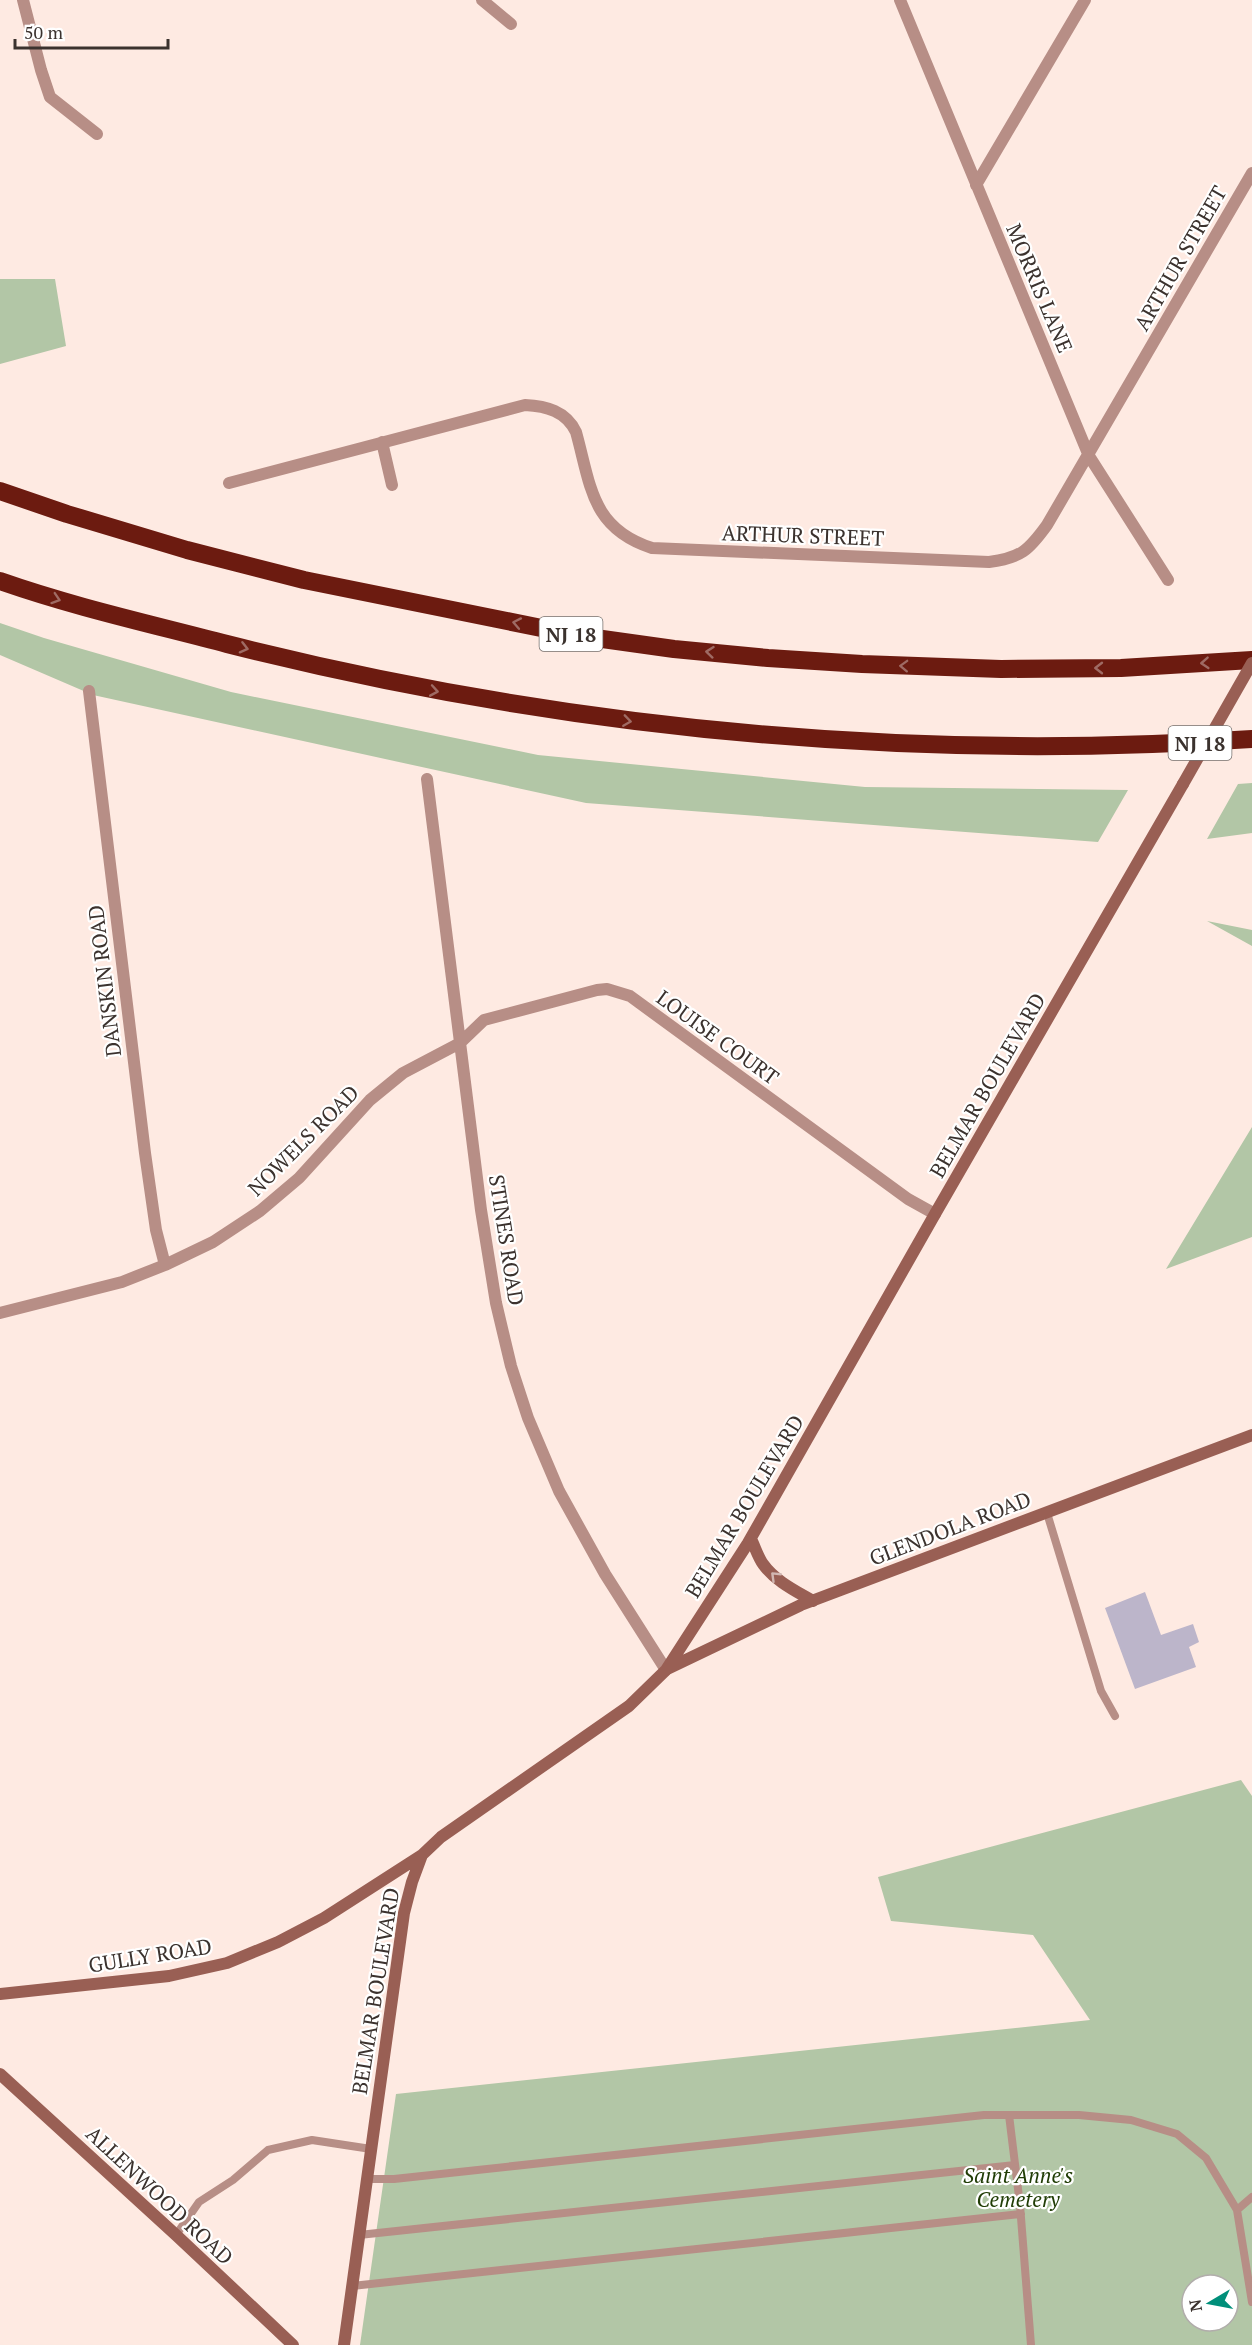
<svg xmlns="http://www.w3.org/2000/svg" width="1252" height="2345" font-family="'PT Serif',serif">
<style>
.green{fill:#b2c6a6;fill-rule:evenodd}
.building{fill:#bcb5ca}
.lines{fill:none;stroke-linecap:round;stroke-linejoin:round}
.lane{stroke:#b78e86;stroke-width:8}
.street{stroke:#b78e86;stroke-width:12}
.secondary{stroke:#995f54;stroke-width:12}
.highway{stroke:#6c1b10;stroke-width:18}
.secondary-bridge{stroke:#995f54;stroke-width:12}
.oneway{stroke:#9f6b64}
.oneway2{stroke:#d1b7b2}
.labels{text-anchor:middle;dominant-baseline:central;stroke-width:4.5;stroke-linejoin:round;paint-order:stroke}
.shield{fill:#fff;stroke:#76706d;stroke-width:1.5}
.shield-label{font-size:20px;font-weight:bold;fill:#3b322e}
.street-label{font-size:21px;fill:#3b322e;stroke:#fff}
.park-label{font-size:21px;font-style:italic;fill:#213d06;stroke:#fff}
</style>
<rect width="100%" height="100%" fill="#feeae2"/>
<path class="green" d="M0,279h55l11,67 -66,18z
M0,623l44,15 187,54 307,63 327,32 263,3 -30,52 -512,-39 -493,-108 -93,-40z
M1252,783v50l-45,6 31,-55z
M1207,921l45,9v16z
M1252,1127v110l-86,32z
M1241,1780l11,16v549h-892l36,-251 694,-74 -57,-85 -142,-14 -13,-44zM1192,2285h36v36h-36z"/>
<path class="building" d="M1145,1592l16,43 32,-11 6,18 -10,5 7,20 -61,22 -30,-81z"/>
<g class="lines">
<path class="lane" d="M1047,1513l54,178 14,25
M1009,2115l11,90 11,140
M367,2179h27l590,-64h95l52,5 46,14 29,24 31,52
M1252,2197l-15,13 15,92
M176,2235l23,-33 34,-22 35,-30 44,-10 59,9
M359,2235l656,-70
M352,2286l669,-72"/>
<path class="street" d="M23,0l18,70 9,27 47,37
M482,0l29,24
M900,0l189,456 79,124
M976,185l109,-185
M382,442l10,43
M229,483l296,-78c21,1 41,6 51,27 15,54 15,96 76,116l337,14c32,-4 40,-12 58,-37l205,-352
M89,691l56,462 11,77 9,35
M427,779l54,431 15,93 15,63 17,52 31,73 46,83 61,96
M0,1313l122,-31 43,-17 48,-23 47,-31 39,-33 71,-78 33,-27 57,-30 24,-23 113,-30 10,-1 23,7 278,203 27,15"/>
<path class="secondary" d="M751,1539c4,8 7,18 12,25 12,17 33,27 50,37
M667,1669l134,-64 451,-170
M0,1994l169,-18 58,-13 51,-21 46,-24 98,-63
M0,2074l176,161 117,110
M344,2345l60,-432 8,-31 10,-27 19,-18 188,-131 37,-36 82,-127 187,-329 248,-430"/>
<path class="highway" d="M0,491l67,23 120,36 117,30 277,56 93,13 94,9 94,6 139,5 120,-1 131,-8
M0,581c74,26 151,43 227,63 337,85 679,118 1025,95"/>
<path class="secondary-bridge" d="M1183,784l69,-121"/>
</g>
<defs><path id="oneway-chevron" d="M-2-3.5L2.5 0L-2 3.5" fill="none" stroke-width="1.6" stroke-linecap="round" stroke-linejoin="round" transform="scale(1.5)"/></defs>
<g class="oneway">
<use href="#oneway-chevron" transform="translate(56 599) rotate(18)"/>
<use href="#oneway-chevron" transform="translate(517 623) rotate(-169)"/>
<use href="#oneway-chevron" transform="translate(244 648) rotate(14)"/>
<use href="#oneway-chevron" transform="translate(710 652) rotate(-174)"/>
<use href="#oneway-chevron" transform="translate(1205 663) rotate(176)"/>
<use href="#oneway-chevron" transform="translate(904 666) rotate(-178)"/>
<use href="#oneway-chevron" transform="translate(1099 668) rotate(180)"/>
<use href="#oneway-chevron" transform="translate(434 691) rotate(10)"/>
<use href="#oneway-chevron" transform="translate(627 721) rotate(8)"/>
</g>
<use class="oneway2" href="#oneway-chevron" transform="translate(775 1576) rotate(-136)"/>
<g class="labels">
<g class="shield">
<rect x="539.5" y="617" width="63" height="34" rx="4.5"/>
<rect x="1168.5" y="726" width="63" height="34" rx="4.5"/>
</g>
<g class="shield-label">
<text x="571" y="634">NJ 18</text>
<text x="1200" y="743">NJ 18</text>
</g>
<g class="street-label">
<text transform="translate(1180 258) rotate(-60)">ARTHUR STREET</text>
<text transform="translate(1040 288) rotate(67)">MORRIS LANE</text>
<text transform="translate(803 535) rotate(2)">ARTHUR STREET</text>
<text transform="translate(104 981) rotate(-97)">DANSKIN ROAD</text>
<text transform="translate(718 1037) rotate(36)">LOUISE COURT</text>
<text transform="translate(987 1085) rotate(-60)">BELMAR BOULEVARD</text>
<text transform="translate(303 1140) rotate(-45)">NOWELS ROAD</text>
<text transform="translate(507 1240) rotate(81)">STINES ROAD</text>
<text transform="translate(744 1506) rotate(-59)">BELMAR BOULEVARD</text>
<text transform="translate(950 1528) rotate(-21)">GLENDOLA ROAD</text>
<text transform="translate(150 1955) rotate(-9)">GULLY ROAD</text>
<text transform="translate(375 1991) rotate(-81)">BELMAR BOULEVARD</text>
<text transform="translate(160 2195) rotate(43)">ALLENWOOD ROAD</text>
</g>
<g class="park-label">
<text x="1018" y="2175">Saint Anne's<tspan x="1018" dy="24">Cemetery</tspan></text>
</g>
</g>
<g transform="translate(1210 2303) rotate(260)"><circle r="28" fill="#ffffff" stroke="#b1adab" stroke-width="1.5"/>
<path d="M0-4.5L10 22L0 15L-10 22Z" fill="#008f7a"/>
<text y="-9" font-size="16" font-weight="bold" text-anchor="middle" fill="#3b322e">N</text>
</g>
<path d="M15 39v9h153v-9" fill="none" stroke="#3b322e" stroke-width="3"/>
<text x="24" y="39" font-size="18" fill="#3b322e" stroke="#ffffff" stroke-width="4.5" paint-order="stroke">50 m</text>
</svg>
